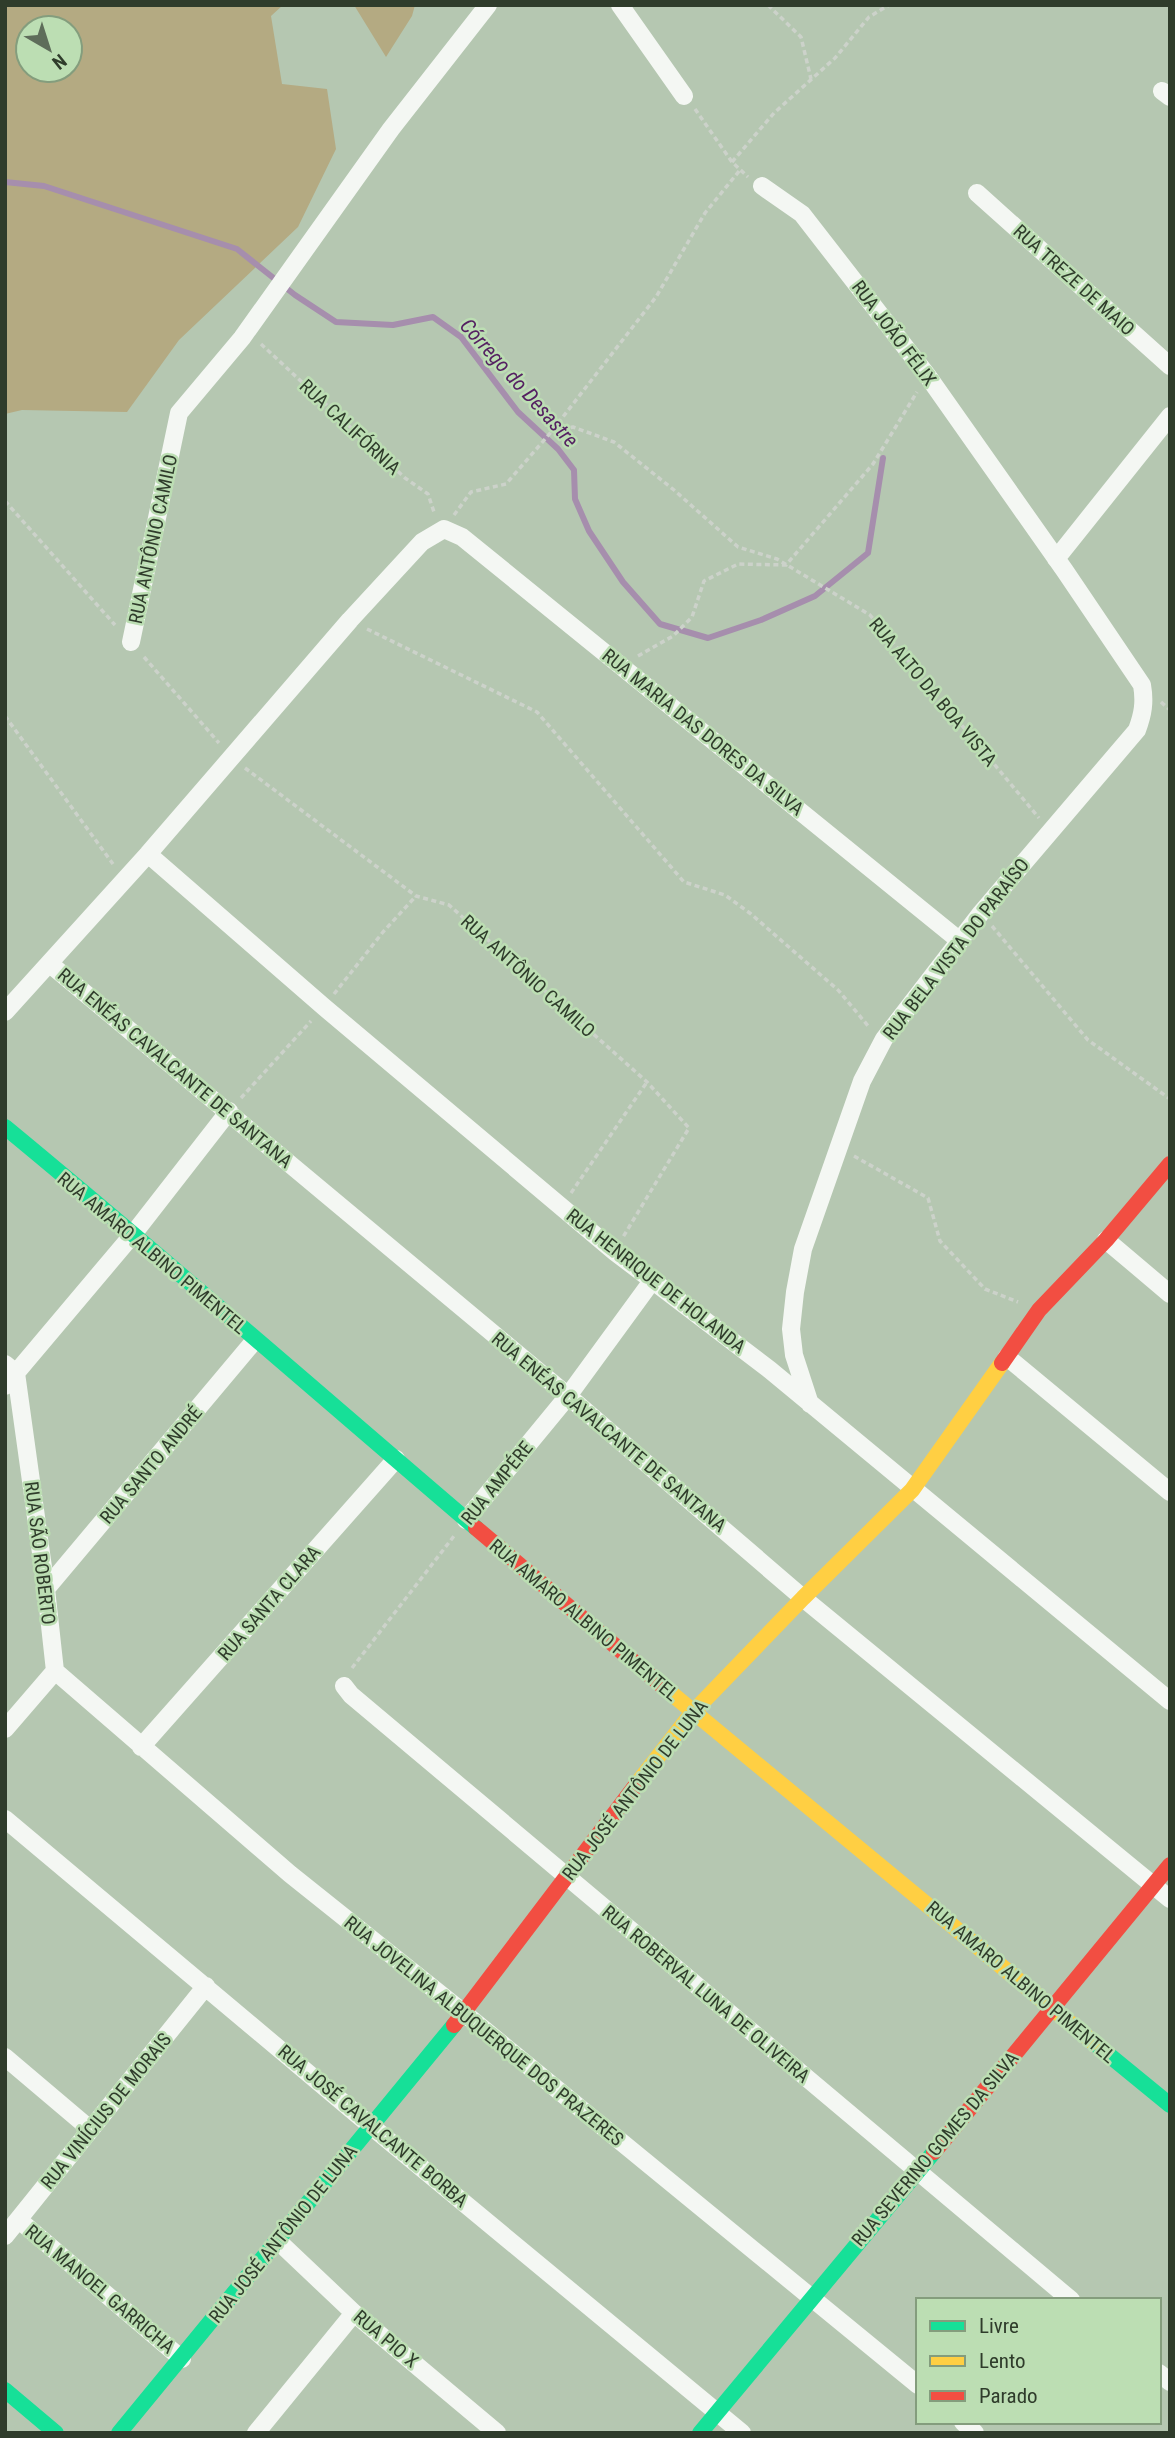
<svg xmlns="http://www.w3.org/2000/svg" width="1175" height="2438" font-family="'Roboto Condensed',sans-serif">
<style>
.green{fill:#b4aa82;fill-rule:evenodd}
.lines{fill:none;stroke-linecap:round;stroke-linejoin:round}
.stream{stroke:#a68ead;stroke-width:6}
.path{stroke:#ccd2ca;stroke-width:3.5;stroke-dasharray:5 3.5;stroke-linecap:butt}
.street{stroke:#f4f7f3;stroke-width:18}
.fast{stroke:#16e098;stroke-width:16}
.slow{stroke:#ffcf43;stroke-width:16}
.jam{stroke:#f24e42;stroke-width:16}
.labels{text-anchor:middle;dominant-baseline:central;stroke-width:5;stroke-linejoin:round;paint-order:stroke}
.street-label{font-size:19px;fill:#2f3c2b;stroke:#bcdeb3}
.water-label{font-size:21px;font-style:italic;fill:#552162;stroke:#bcdeb3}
</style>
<rect width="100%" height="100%" fill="#b5c7b1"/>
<path class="green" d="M5,5h278l-12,11 11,68 45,5 9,60 -38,78 -119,113 -52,72 -105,-2 -17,4zM28,28h42v42h-42z
M354,5h61l-3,11 -26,41z"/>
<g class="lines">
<path class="stream" d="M5,182l39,4 193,63 58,46 41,27 57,3 40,-8 28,20 57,75 40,37 16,21 1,29 14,32 34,51 37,42 48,14 53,-18 54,-24 53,-43 15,-95"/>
<path class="path" d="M768,5l33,32 10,42
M695,109l37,53 16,15
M732,162l42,-49 61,-55 34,-41 20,-12
M261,344l144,134 23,16 6,18
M554,431l19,-4 41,15 60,48 64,57 39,12 93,56 169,203
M5,501l110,124
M454,515l17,-23 35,-8 46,-53 104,-134 49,-84 35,-43
M367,629l170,83 147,170 41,13 26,19 87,76 31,37
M638,656l35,-20 19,-19 12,-36 34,-17 48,1 87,-101 44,-72
M144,657l75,86
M1161,702l9,8
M5,716l108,148
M245,768l171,128 33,9 198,177 42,46 -66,109
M992,926l96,114 82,59
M334,994l49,-62 33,-36
M241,1098l70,-77
M854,1156l74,42 12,43 45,48 33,13
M571,1193l76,-111
M352,1668l102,-132"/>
<path class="street" d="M620,5l64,91
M1162,91l8,6
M762,186l40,28 125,161 138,196 77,114c3,17 1,29 -5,45l-156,183 -97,126 -22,42 -59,168 -8,43 -4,37 3,26 16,49
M977,193l193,173
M1056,559l114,-143
M131,642l48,-229 63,-75 149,-209 97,-124
M148,854l176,153 291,245 155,118 400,331
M50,964l518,432 235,202 367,301
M5,1012l143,-158 202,-234 72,-78 22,-13 18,8 498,404
M1106,1240l64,54
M1007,1357l163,135
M5,1364l11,9 30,216 9,82 -50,58
M5,1386l129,-153 95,-122
M466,1520l102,-124 84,-115
M46,1589l209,-249
M55,1671l235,203 174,139 454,372
M344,1686l7,9 720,605
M141,1747l255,-288
M5,1819l366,307 371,307
M5,2057l85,72
M19,2220l163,139
M5,2236l201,-250
M278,2241l76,72 143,120
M1159,2373l11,9
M963,2422l12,11
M256,2433l98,-120"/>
<path class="fast" d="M5,1127c159,131 314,267 471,401
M1093,2042l77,63
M5,2390l51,43
M119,2433l335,-408
M700,2433l234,-281"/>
<path class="slow" d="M666,1689l427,353
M636,1785l57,-73 110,-114 109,-108 90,-127"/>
<path class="jam" d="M1002,1363l37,-53 67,-70 64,-76
M476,1528l190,161
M454,2025l182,-240
M934,2152l236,-287"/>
</g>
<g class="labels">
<g class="street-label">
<text transform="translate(1074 280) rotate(42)">RUA TREZE DE MAIO</text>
<text transform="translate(894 333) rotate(53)">RUA JOÃO FÉLIX</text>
<text transform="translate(350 427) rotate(43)">RUA CALIFÓRNIA</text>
<text transform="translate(153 539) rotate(-78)">RUA ANTÔNIO CAMILO</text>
<text transform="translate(933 692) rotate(50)">RUA ALTO DA BOA VISTA</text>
<text transform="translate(703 732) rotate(39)">RUA MARIA DAS DORES DA SILVA</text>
<text transform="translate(956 949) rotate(-52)">RUA BELA VISTA DO PARAÍSO</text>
<text transform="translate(528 976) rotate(42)">RUA ANTÔNIO CAMILO</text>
<text transform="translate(175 1068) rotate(40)">RUA ENÉAS CAVALCANTE DE SANTANA</text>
<text transform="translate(152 1253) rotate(40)">RUA AMARO ALBINO PIMENTEL</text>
<text transform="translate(656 1281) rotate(38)">RUA HENRIQUE DE HOLANDA</text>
<text transform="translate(609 1432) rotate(40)">RUA ENÉAS CAVALCANTE DE SANTANA</text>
<text transform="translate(151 1465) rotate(-50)">RUA SANTO ANDRÉ</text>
<text transform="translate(497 1483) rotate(-51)">RUA AMPÉRE</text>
<text transform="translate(40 1553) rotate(83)">RUA SÃO ROBERTO</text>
<text transform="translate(269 1603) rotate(-49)">RUA SANTA CLARA</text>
<text transform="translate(584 1620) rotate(40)">RUA AMARO ALBINO PIMENTEL</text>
<text transform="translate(635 1790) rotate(-52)">RUA JOSÉ ANTÔNIO DE LUNA</text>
<text transform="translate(1021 1982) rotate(40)">RUA AMARO ALBINO PIMENTEL</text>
<text transform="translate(706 1994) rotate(40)">RUA ROBERVAL LUNA DE OLIVEIRA</text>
<text transform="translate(484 2031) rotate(39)">RUA JOVELINA ALBUQUERQUE DOS PRAZERES</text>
<text transform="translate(106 2111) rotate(-51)">RUA VINÍCIUS DE MORAIS</text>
<text transform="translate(373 2126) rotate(40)">RUA JOSÉ CAVALCANTE BORBA</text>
<text transform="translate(935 2149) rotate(-50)">RUA SEVERINO GOMES DA SILVA</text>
<text transform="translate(283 2234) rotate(-51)">RUA JOSÉ ANTÔNIO DE LUNA</text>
<text transform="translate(100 2289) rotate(40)">RUA MANOEL GARRICHA</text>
<text transform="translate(386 2339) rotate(40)">RUA PIO X</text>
</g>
<g class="water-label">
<text transform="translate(519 383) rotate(48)">Córrego do Desastre</text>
</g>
</g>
<rect width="1175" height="2438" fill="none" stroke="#2f3c2b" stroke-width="14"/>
<rect x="916" y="2298" width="245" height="126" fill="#bcdeb3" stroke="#849d7d" stroke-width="2"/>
<rect x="930" y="2321" width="35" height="10" fill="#16e098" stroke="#849d7d" stroke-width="2"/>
<text x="979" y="2333" font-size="21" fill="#2f3c2b">Livre</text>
<rect x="930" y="2356" width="35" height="10" fill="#ffcf43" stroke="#849d7d" stroke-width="2"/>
<text x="979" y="2368" font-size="21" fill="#2f3c2b">Lento</text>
<rect x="930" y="2391" width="35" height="10" fill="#f24e42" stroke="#849d7d" stroke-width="2"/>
<text x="979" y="2403" font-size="21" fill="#2f3c2b">Parado</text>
<g transform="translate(49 49) rotate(141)"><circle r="33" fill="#bcdeb3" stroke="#849d7d" stroke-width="2"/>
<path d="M0-5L12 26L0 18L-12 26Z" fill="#5e6d5a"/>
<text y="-10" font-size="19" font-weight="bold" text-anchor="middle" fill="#2f3c2b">N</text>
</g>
</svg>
